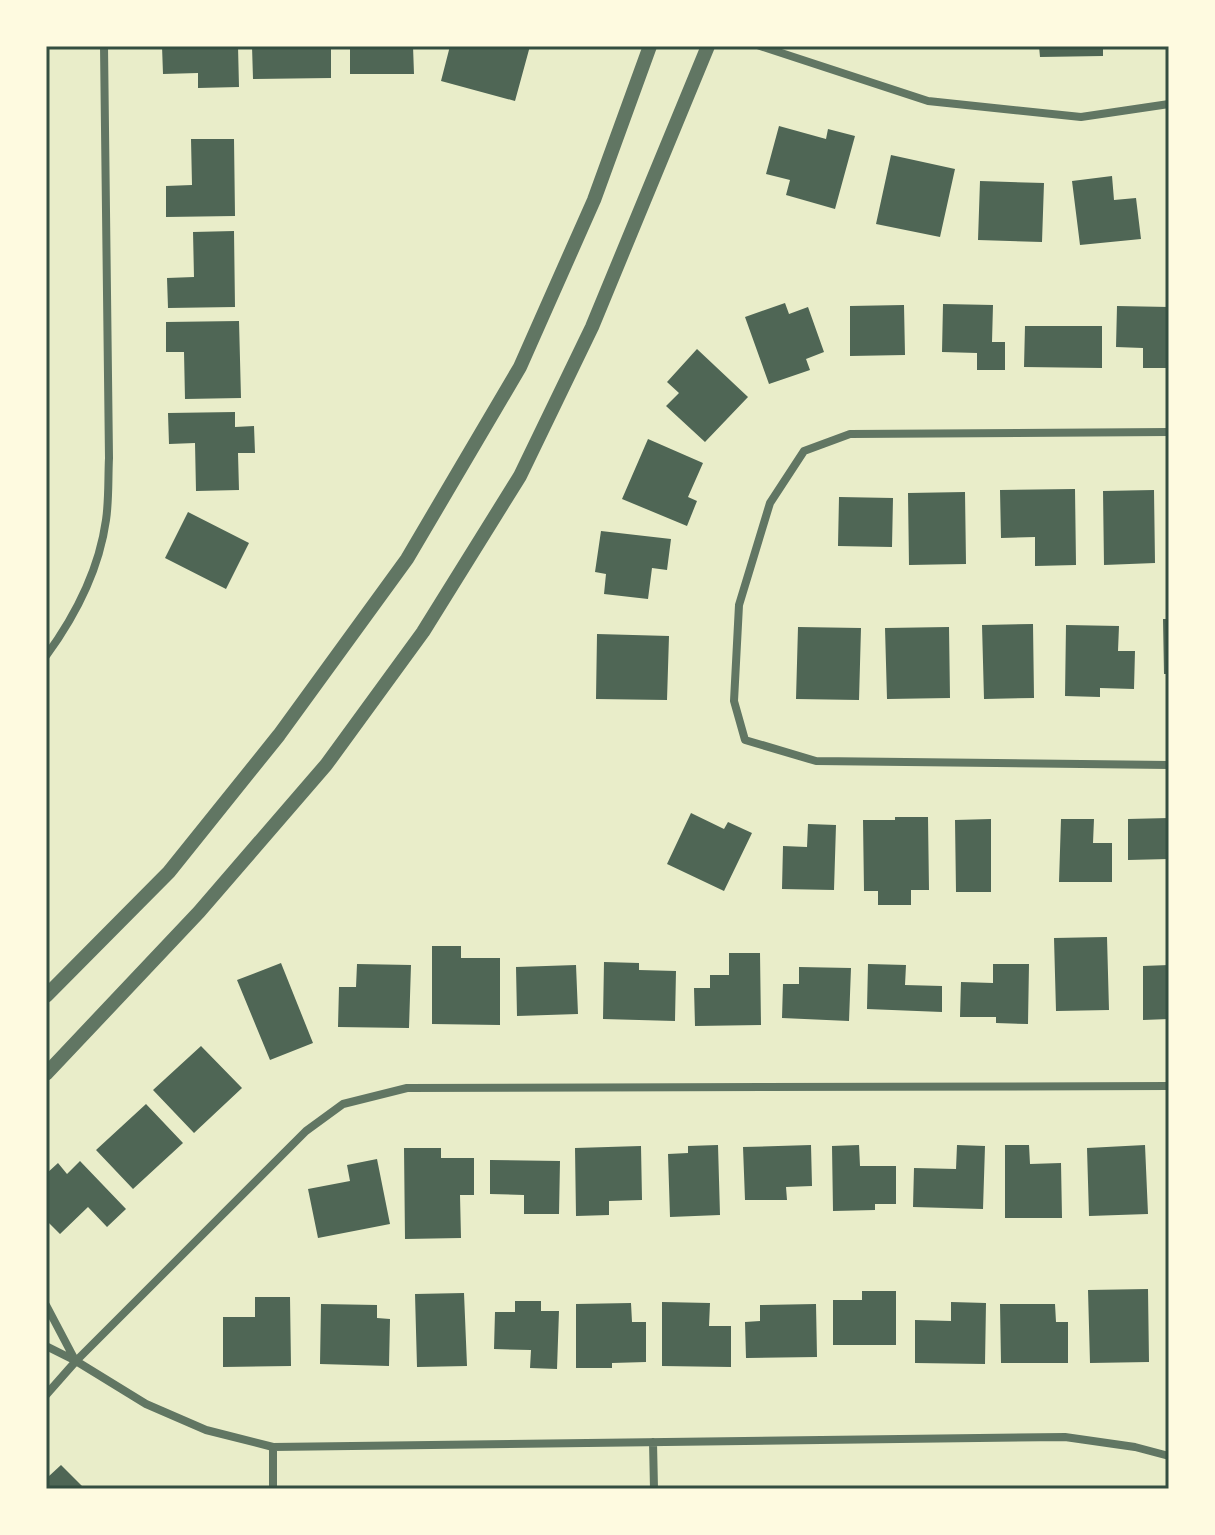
<svg xmlns="http://www.w3.org/2000/svg" width="1215" height="1535" font-family="Inter,sans-serif">
<style>
.building{fill:#4f6655}
.lines{fill:none;stroke-linecap:round;stroke-linejoin:round}
.minor{stroke:#617663;stroke-width:8}
.tertiary{stroke:#617663;stroke-width:14}
.neatline{fill:none;stroke:#344e41;stroke-width:3}
</style>
<rect width="100%" height="100%" fill="#e9edc9"/>
<path class="building" d="M162,46h76l1,41 -41,1v-15l-35,1z
M252,46h79v32l-78,1z
M350,46h63l1,28h-64z
M450,46h80l-15,55 -74,-20z
M1039,46h64v10l-63,1z
M779,126l47,13 2,-10 27,7 -20,73 -49,-14 4,-15 -24,-6z
M191,139h43l1,77 -69,1v-31l26,-1z
M891,155l64,14 -15,68 -64,-13z
M1112,176l2,24 22,-2 5,41 -61,6 -8,-64z
M980,181l64,2 -2,59 -64,-2z
M234,231l1,76 -67,1 -1,-30 27,-1 -1,-45z
M785,303l4,11 19,-7 16,45 -18,7 4,11 -41,14 -24,-67z
M943,304l50,1 -1,37h13v28h-28v-17l-35,-1z
M904,305l1,50 -55,1v-50z
M1117,306l52,1 -1,61h-25v-20l-27,-1z
M239,321l2,77 -56,1 -1,-47h-18v-30z
M1025,326h77v42l-78,-1z
M697,349l51,48 -43,45 -39,-36 13,-13 -12,-11z
M235,412v15l19,-1 1,27h-17l1,37 -43,1 -1,-48 -26,1 -1,-31z
M648,439l55,24 -15,34 9,4 -10,25 -65,-27z
M1075,489l1,76 -41,1v-29l-34,1 -1,-48z
M1154,490l1,73 -51,2 -1,-74z
M965,492l1,72 -57,1 -1,-72z
M839,497l54,1 -1,49 -54,-1z
M188,512l61,31 -23,46 -61,-31z
M601,531l70,8 -4,31 -15,-2 -4,31 -44,-5 2,-20 -11,-2z
M1163,619h6v55h-5z
M1033,624l1,74 -50,1 -2,-74z
M1066,625l53,1 -1,25h17l-1,38 -34,-1v9l-35,-1z
M798,627l63,1 -2,72 -63,-1z
M949,627l1,71 -63,1 -2,-71z
M597,634l72,2 -2,64 -71,-1z
M691,813l33,16 4,-7 24,11 -28,58 -57,-27z
M895,817h33l1,73h-18v15h-33v-14h-14l-1,-71h32z
M1169,818v41l-41,1v-41z
M991,819v73h-35l-1,-72z
M1061,819h33l-1,24h19v39h-53z
M808,824l28,1 -2,65 -52,-1 1,-43 24,1z
M1107,937l2,73 -53,1 -2,-73z
M432,946h29v12h39v67l-68,-1z
M729,953h31l1,72 -66,1 -1,-38h16v-13h19z
M604,962l35,1v7l37,1 -1,50 -72,-2z
M281,963l32,80 -43,17 -33,-80z
M357,964l54,1 -2,63 -71,-1 1,-40h17z
M868,964l38,1 -1,20 37,1v26l-75,-3z
M993,964h36l-1,60 -32,-1v-6h-36l1,-35 32,1z
M576,965l2,49 -61,2 -1,-49z
M1169,965v54l-26,1v-54z
M799,967l52,1 -2,53 -67,-3 1,-34h16z
M201,1046l41,42 -48,45 -41,-43z
M146,1104l37,39 -50,46 -37,-39z
M718,1145l2,70 -50,2 -2,-63 20,-1v-7z
M811,1145l1,41 -26,1 1,13h-42l-2,-53z
M859,1145l1,21h36v38h-21v6l-42,1 -1,-65z
M957,1145l28,1 -2,63 -70,-2 1,-39 42,1z
M1005,1145h24l1,19 31,-1 1,55h-57z
M1145,1145l3,69 -59,2 -2,-68z
M641,1146l1,54 -33,1v14l-33,1 -1,-68z
M404,1148h37v10h33v37h-14l1,43 -56,1z
M377,1159l13,65 -72,14 -10,-49 42,-8 -3,-16z
M490,1160l70,1 -1,53h-35v-19l-34,-1z
M80,1161l46,48 -19,18 -19,-20 -28,27 -14,-14v-26l3,-2 -3,-3v-15l12,-11 9,11z
M1148,1289l1,73 -59,1 -2,-73z
M862,1291h34v54h-63v-45h29z
M464,1293l3,73 -50,1 -2,-73z
M255,1297h35l1,69 -68,1v-50h32z
M515,1301h26v10h18l-2,58 -27,-1 1,-18 -37,-1 1,-37h20z
M662,1302l48,1 -1,23h22v41l-69,-1z
M951,1302l35,1 -1,61 -70,-1v-43l36,1z
M631,1303l1,19h14v40l-34,1v5h-36v-64z
M321,1304l56,1v13l13,1 -1,47 -69,-2z
M816,1304l1,53 -71,1 -1,-36 15,-1v-16z
M1000,1304h55l1,18h12v41h-67z
M61,1465l24,24h-39v-14l2,2z"/>
<g class="lines">
<path class="minor" d="M760,46l168,55 153,16 88,-13
M1169,432l-319,2 -46,17 -34,52 -31,102 -5,96 11,39 71,21 353,4
M46,656c30,-41 53,-86 60,-136 3,-20 2,-42 3,-62l-5,-412
M46,1305l29,55
M46,1346l30,15 70,43 60,26 67,17 792,-10 70,10 34,9
M46,1395l30,-34 230,-230 37,-27 64,-16 762,-2
M653,1442l1,47
M273,1447v42"/>
<path class="tertiary" d="M46,996l123,-124 110,-137 128,-176 113,-192 74,-167 56,-154
M46,1074l153,-162 127,-147 97,-133 97,-156 72,-149 116,-281"/>
</g>
<rect width="1215" height="1535" fill="none" stroke="#fefae0" stroke-width="96"/>
<rect x="48" y="48" width="1119" height="1439" class="neatline"/>
</svg>
